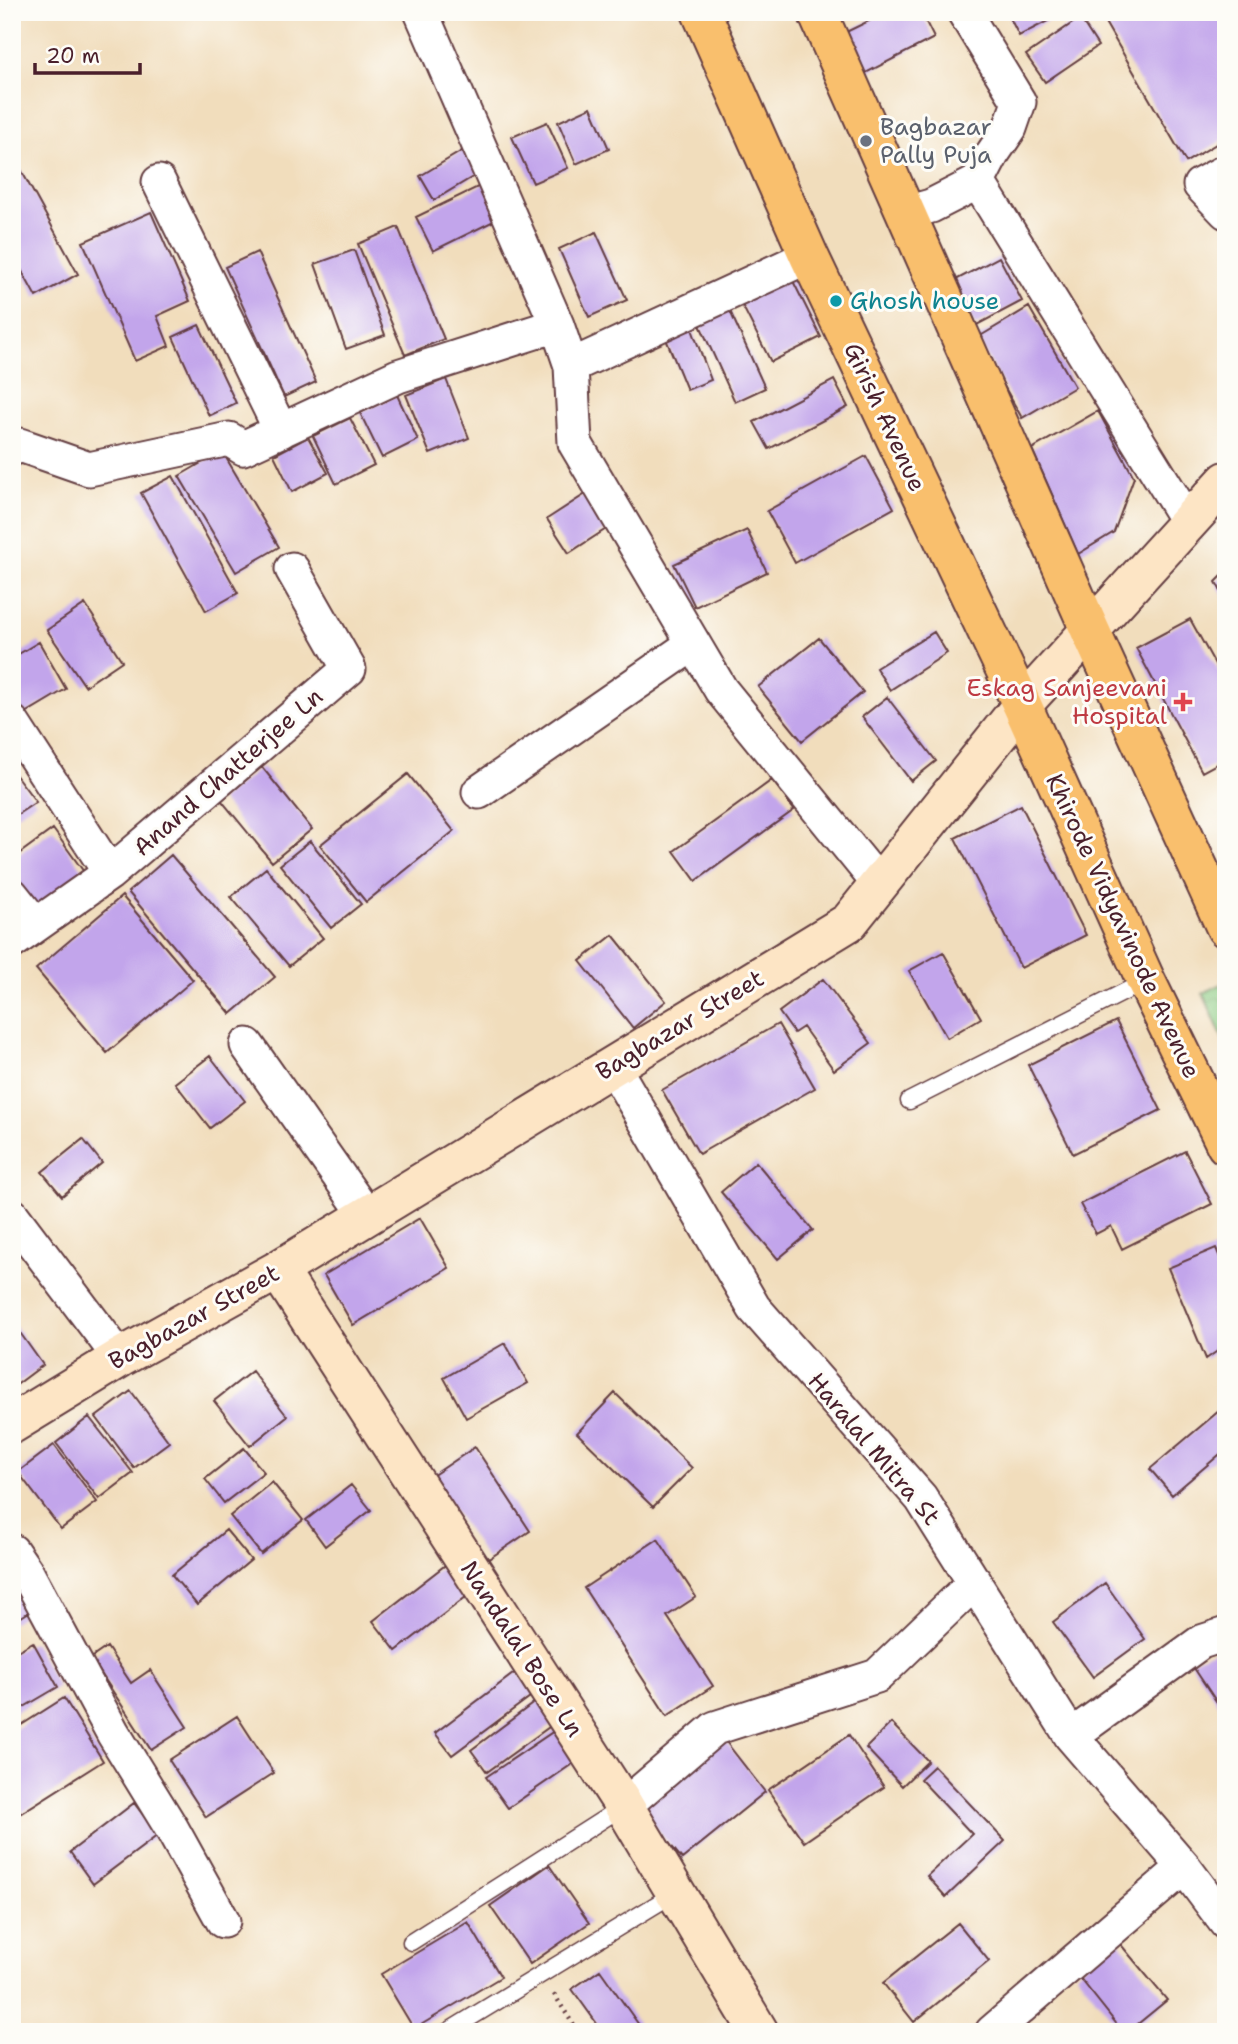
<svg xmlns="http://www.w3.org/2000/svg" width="1238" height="2044" font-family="'Shantell Sans',sans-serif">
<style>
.park{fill:url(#park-crowns);stroke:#6a7556;stroke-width:2}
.building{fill:#c2a5eb}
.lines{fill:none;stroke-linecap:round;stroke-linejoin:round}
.lane-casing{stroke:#633c41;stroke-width:19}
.street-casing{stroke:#633c41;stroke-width:37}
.secondary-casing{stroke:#633c41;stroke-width:42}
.primary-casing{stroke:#633c41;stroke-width:42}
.path{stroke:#633c41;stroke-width:4.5;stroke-dasharray:2 5;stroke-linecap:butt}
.lane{stroke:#fff;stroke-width:16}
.street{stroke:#fff;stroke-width:33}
.secondary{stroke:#fde5c5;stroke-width:38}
.primary{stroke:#f9bf6d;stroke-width:38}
.worship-dot{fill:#6b7280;stroke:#fdfcf7;stroke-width:2.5}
.culture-dot{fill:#0f9aa8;stroke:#fdfcf7;stroke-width:2.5}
.health-dot{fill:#e0444e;stroke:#fdfcf7;stroke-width:2.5}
.labels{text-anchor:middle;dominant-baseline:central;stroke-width:6;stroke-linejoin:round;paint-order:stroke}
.worship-label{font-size:24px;fill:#5b616d;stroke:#fdfcf7;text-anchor:start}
.culture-label{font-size:24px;fill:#0d838f;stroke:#fdfcf7;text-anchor:start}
.street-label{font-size:24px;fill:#4a1f2b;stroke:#fdfcf7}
.health-label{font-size:24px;fill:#be3a42;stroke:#fdfcf7;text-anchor:end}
</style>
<defs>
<pattern id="park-crowns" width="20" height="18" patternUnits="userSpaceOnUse" patternTransform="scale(1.75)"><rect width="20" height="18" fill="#8bcb82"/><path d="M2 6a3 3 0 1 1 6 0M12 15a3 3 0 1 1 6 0" fill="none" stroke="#79ae70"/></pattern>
</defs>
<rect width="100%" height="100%" fill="#fdfcf7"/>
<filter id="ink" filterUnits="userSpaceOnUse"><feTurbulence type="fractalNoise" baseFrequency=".0143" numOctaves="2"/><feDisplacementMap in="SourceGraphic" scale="14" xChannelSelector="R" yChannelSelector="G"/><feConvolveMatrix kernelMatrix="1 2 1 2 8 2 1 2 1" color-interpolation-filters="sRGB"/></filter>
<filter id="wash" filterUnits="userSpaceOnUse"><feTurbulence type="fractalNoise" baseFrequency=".00686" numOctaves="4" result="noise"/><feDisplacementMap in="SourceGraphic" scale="28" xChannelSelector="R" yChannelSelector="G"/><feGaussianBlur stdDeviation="1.57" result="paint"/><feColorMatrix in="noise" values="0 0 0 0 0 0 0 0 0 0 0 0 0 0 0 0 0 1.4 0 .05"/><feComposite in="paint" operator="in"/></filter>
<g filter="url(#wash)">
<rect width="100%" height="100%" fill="#f1ddbc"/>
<path class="park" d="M1226,982v64l-23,-53z"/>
<g id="blocks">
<path class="building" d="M887,12h34l13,26 -76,39 -20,-41z
M1007,12h58l-46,24z
M1099,12h127v126l-40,24z
M1080,18l18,28 -53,36 -19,-27z
M591,107l18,42 -33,15 -18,-42z
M547,122l21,46 -35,15 -21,-46z
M472,145l14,24 -52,31 -14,-24z
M14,157l64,117 -42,23 -24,-44v-95z
M488,182l16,34 -71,35 -17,-34z
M151,212l39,89 -33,15 12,30 -34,15 -52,-119z
M398,227l46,112 -39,16 -47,-111z
M596,232l31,68 -38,17 -30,-68z
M354,250l31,85 -39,14 -31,-85z
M257,252l59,130 -32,15 -59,-130z
M999,257l23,44 -47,25 -23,-44z
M791,277l30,60 -50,25 -30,-59z
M1029,307l46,80 -53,31 -45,-80z
M730,311l35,77 -30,14 -35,-77z
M199,325l37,78 -27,13 -36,-79z
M692,329l19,51 -24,10 -21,-51z
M446,379l23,59 -39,16 -24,-59z
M834,380l14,27 -79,42 -15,-27z
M397,395l21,45 -36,18 -22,-45z
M1098,411l36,66 -20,55 -36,22 -46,-105z
M350,418l24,47 -38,19 -23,-48z
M308,437l20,36 -36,19 -18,-37z
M222,451l57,96 -43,25 -57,-96z
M866,456l28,52 -99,55 -28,-52z
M173,476l65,117 -32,18 -65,-118z
M595,488l22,34 -48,31 -22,-34z
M747,530l20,42 -72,35 -21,-43z
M1226,572v29l-10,-19z
M85,604l37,57 -37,25 -38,-56z
M1190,619l36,65v75l-24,13 -66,-124z
M934,632l13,21 -57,37 -14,-22z
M819,638l44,54 -61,49 -44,-54z
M39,642l27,47 -42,25 -12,-21v-35z
M887,697l49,64 -25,20 -49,-64z
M262,767l50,62 -40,33 -51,-62z
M12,770l24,32 -24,16z
M408,774l46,57 -88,71 -46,-57z
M772,780l22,30 -98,71 -22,-30z
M1021,805l65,130 -65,33 -66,-130z
M53,829l31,43 -52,38 -20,-27v-24z
M310,841l51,63 -30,24 -51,-63z
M171,855l104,122 -44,37 -103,-122z
M266,868l57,70 -34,28 -58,-69z
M122,896l71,84 -86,73 -71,-84z
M613,935l53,66 -33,27 -53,-67z
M943,952l38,66 -34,20 -38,-67z
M823,979l48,64 -37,27 -31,-43 -9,6 -15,-21z
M1116,1021l45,89 -88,44 -45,-89z
M778,1024l37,64 -116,66 -37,-64z
M210,1056l35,45 -35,27 -35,-45z
M83,1139l19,24 -40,33 -20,-24z
M1185,1151l27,53 -90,45 -11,-23 -15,8 -16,-30z
M756,1162l57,68 -35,29 -57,-67z
M420,1218l29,50 -96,57 -29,-50z
M1216,1248l10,24v73l-20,14 -38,-91z
M16,1327l27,38 -28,21 -3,-5v-52z
M505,1343l23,40 -62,35 -22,-40z
M252,1371l35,45 -37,30 -36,-45z
M131,1391l38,51 -35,26 -38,-51z
M615,1393l77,75 -39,39 -76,-74z
M1226,1405v44l-54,46 -22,-26z
M89,1417l44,56 -34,26 -43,-56z
M54,1445l43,57 -36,27 -43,-57z
M475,1447l55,84 -43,29 -55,-84z
M244,1448l20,24 -40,31 -19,-24z
M272,1482l31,38 -42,34 -31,-38z
M351,1485l20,25 -46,36 -19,-26z
M226,1530l25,30 -54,45 -25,-30z
M658,1539l38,58 -29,19 46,70 -46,30 -83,-128z
M448,1563l23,30 -75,58 -23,-30z
M12,1580l20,30 -20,13z
M1105,1583l40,56 -52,38 -40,-55z
M33,1642l25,45 -46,27v-60z
M1226,1646v70l-36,-54z
M107,1647l24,36 19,-13 37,57 -36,23 -60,-92z
M517,1671l17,23 -82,61 -17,-22z
M64,1698l39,63 -82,52 -9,-15v-67z
M539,1699l17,23 -69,50 -16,-22z
M237,1716l37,57 -68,44 -37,-57z
M891,1723l37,38 -26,25 -36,-38z
M560,1727l21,31 -73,50 -22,-31z
M849,1735l35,52 -80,55 -36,-52z
M723,1738l42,54 -83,67 -44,-54z
M934,1766l71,75 -59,56 -19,-21 45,-42 -52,-55z
M134,1803l24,32 -65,49 -23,-32z
M549,1865l40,58 -59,41 -40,-58z
M468,1922l33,55 -87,52 -33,-55z
M958,1923l31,38 -75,61 -31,-39z
M1117,1940l50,60 -39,32h-5l-47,-59z
M600,1970l44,62h-41l-31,-43z"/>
</g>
</g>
<g filter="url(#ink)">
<use href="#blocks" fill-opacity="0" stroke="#633c41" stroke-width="2"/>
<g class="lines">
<g class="lane-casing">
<path id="lane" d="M909,1101l237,-120
M411,1942l213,-136
M447,2032l228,-139"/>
</g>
<g class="street-casing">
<path id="street" d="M421,12l136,313
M1226,171l-26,14 26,27
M159,182l122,249
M978,182l210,340
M906,213l25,-7 47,-24 15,-29 17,-25 9,-26 -55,-90
M571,366l4,77 146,247 158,194
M12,449l8,-4 69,24 140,-30 14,9 155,-72 159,-51 14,41 238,-110
M12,722l98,151
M479,792l214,-148
M12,895l24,30
M12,942l98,-69 239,-204 -57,-100
M247,1045l120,171
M613,1066l141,242 167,190 150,238 113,131 42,56
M12,1215l108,143
M12,1551l15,22 86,160 59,96 51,92
M1071,1736l130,-94 25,-8
M624,1806l91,-78 162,-52 98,-94
M992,2032l192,-165"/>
</g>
<g class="secondary-casing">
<path id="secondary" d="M278,1270l346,536 135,226
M12,1424l108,-66 158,-88 571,-348 173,-217 204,-224"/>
</g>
<g class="primary-casing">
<path id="primary" d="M701,12l108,244 213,449 124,276 80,164
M817,12l273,618 136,298"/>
</g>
<path class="path" d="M554,1994l24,38"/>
<use href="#lane" class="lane"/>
<use href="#street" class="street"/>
<use href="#secondary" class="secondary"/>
<use href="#primary" class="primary"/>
</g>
</g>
<circle class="worship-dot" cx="866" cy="141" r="7"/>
<circle class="culture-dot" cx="836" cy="301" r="7"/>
<path class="health-dot" d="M1179.5 691.5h7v7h7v7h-7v7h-7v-7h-7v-7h7z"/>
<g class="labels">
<g class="worship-label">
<text x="880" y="127">Bagbazar<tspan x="880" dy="28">Pally Puja</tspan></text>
</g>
<g class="culture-label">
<text x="850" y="301">Ghosh house</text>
</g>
<g class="street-label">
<text transform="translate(885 417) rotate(65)">Girish Avenue</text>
<text transform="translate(228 772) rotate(-41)">Anand Chatterjee Ln</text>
<text transform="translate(1123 926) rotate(65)">Khirode Vidyavinode Avenue</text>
<text transform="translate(680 1025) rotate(-31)">Bagbazar Street</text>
<text transform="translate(194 1317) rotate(-29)">Bagbazar Street</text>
<text transform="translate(874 1449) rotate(50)">Haralal Mitra St</text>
<text transform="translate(522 1649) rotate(57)">Nandalal Bose Ln</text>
</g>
<g class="health-label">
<text x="1167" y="688">Eskag Sanjeevani<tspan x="1167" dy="28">Hospital</tspan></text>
</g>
</g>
<rect width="1238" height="2044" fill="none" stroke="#fdfcf7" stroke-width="42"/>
<path d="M35 63v10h105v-10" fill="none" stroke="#4a1f2b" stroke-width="3.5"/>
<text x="46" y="63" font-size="21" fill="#4a1f2b" stroke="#fdfcf7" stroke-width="5" paint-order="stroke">20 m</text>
</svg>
